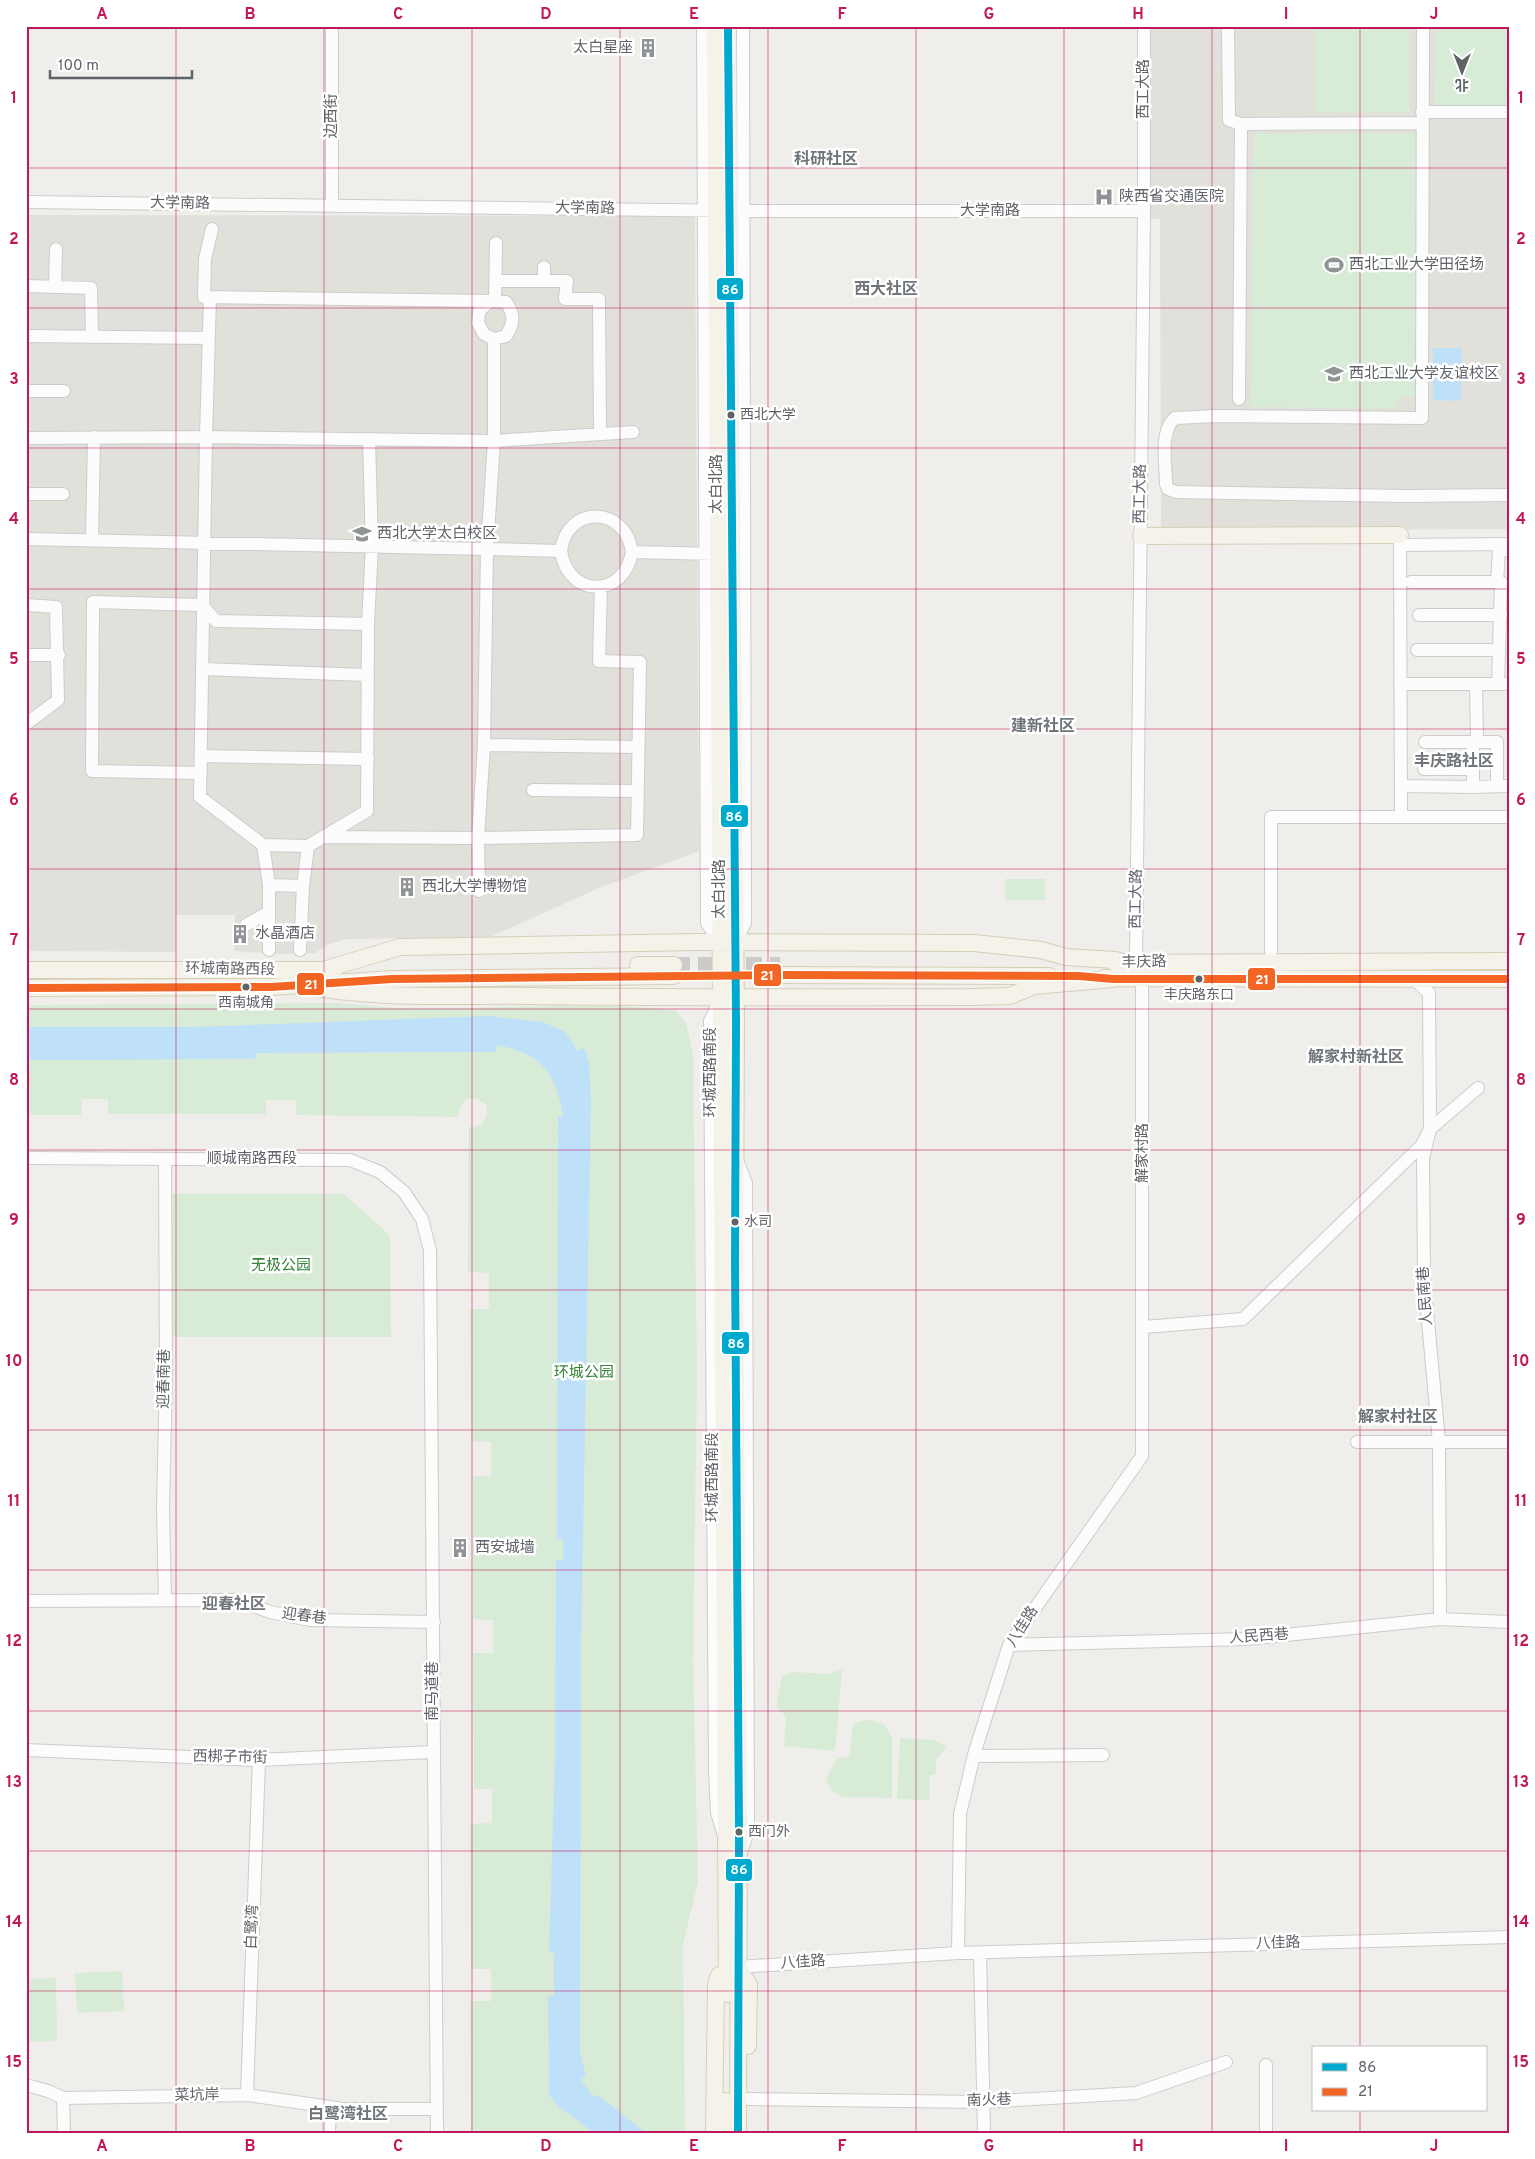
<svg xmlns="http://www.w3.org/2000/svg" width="1535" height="2159" font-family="Overpass,'Noto Sans SC',sans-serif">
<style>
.education{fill:#e2e0da}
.green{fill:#d8ebd6}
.water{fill:#bfe0f9}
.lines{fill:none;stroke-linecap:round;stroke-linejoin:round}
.major-tunnel{stroke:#cbcbca;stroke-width:16;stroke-dasharray:16 8;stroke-linecap:butt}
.minor-casing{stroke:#cbcccc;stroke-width:14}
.major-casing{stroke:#d7ceb8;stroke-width:18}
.minor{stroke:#fdfcfc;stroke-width:12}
.major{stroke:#f4f2e9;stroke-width:16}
.bus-1-casing{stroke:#fff;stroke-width:11}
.bus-2-casing{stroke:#fff;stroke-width:11}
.bus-1{stroke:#00a9ce;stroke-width:8}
.bus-2{stroke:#f26522;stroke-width:8}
.grid{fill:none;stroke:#c2185b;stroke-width:1;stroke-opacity:0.55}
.bus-dot{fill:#5f6368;stroke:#fff;stroke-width:2}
.labels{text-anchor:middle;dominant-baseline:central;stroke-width:5;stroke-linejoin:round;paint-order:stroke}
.bus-label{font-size:14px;fill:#5f6368;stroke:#fff;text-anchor:start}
.poi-label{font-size:15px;fill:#5f6368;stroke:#fff;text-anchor:start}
.street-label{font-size:15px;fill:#5f6368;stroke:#fff}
.park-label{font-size:15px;fill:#348238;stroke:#fff}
.neighbourhood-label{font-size:16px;font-weight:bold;fill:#70757a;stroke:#fff}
.line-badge{stroke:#fff;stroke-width:2}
.badge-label{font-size:14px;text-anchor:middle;font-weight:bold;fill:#fff}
.neatline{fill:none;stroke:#c2185b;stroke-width:2}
.grid-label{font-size:16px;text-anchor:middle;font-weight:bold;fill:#c2185b}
</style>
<rect width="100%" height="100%" fill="#efeeea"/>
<path class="education" d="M1150,26h359v503l-348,2 -1,-312 -12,-1z
M26,215l669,1 4,635 -100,37 -109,49 -142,2 -19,5 -14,9 -37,1 -44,-3 1,-36h-59v37l-150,-1z"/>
<path class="green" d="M1315,26h95v86l-95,1z
M1435,26h74v81h-75z
M1254,133h162l-1,264h-11l-10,12 -144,-2z
M1005,879h40v21h-40z
M330,1003c23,1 46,4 68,5 93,3 186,-9 278,3l10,12 7,32 4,320 -4,285 5,221 -15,64 2,188h-214l-1,-132h21v-32h-20l-1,-145 22,-1v-34h-18l-1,-136h20v-33l-20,-1v-143h18v-34l-20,-1 -1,-132h19v-36l-21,-1 1,-145c14,0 20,-8 17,-22 -15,-13 -26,-6 -28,12l-162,-2v-15h-30v14h-158v-15h-26l-1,16h-55v-110z
M170,1194h174l42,38 4,5 1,100h-220z
M842,1670l-7,81 -51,-5 2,-30 -10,-9 6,-31 14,-4 30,2z
M868,1719l17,6 7,13v60l-49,-1 -11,-6 -6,-10 6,-15 6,-8 11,-1 4,-33z
M900,1738l33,2 14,6 -11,14v14l-6,1 -1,25 -32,-1z
M122,1971l2,40 -47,2 -2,-40z
M56,1978l1,63 -31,1v-63z"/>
<path class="water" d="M1433,348h29l-1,53 -28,-1z
M488,1016l55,6 22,10 13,19 6,-4 5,16 2,40 -10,544 -1,406 6,23 -5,4 12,17 5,-2 48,38h-52l-35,-26 -10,-12 -1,-99h6v-43l-5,-1 6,-196 1,-196h7v-21h-6l1,-422 5,-1c-7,-44 -22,-63 -66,-71l-1,7 -241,1v6l-229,1v-33h168z"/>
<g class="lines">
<path class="major-tunnel" d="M674,965h106"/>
<g class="minor-casing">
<path id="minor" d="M703,26l4,897 13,19
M1228,26l1,94 12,4 -2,275
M1423,26l-1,392 -206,-2 -41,2c-16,13 -9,47 -9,66l2,5 8,3 229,4 104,-1
M1422,112h87
M1241,124l181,-1
M26,202l717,9h401
M332,206v-180
M212,229l-7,30 -1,38 286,4
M544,267v14
M495,281h72l-2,18h34l1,135
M26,286l65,2 1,49
M55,287l1,-38
M495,301l1,-58
M26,336l183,2
M494,339l12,-3c8,-13 9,-21 0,-34l-16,-1 -11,10 -1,12 6,11 10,5v102l139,-9
M26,391h38
M26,438l180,-1 4,-140
M26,494h37
M1400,535l1,282
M26,539l461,10 -3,196 -6,93 -155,-1
M92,540l2,-103
M1400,545l109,-1
M561,551c6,-47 65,-45 71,1
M1411,582h90l-3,102
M1497,582l2,-32h10
M26,605l30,2 2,93 -32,24
M1419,615h82
M1417,650h82
M26,655h33
M202,669l166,6
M1400,684h76l1,58
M1476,684h33
M1425,742h48
M484,745l154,2
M201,756l167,3
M1424,769h49
M201,773l-109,-2 1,-169 109,3 14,16 152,3
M1401,786l72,1
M1497,786v-44h-24v45l36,-1
M533,790l104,1
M263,845l-63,-48 6,-360 288,4 -7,108 74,2c7,47 63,48 71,1l85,2
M308,846l59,-35 1,-187 4,-78 -3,-107
M479,891l-1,-53 159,-3 3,-173 -41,-1 2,-74
M246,925l23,-13
M736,940l9,-17 -2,-897
M269,950v-65
M300,950l3,-64 -34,-1 -6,-40 45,1 -5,40
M1271,951v-134h238
M1136,963l8,-752v-185
M1414,979l15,14 1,136 -7,29 1,119 15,165 1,177
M720,1000l-10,21 5,749 2,43 6,19
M26,1158l324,2 30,12 24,20 18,27 8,31 7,883
M165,1159l1,215 -3,135 2,91
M738,1163l8,20 2,649 -7,20
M1144,1327l99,-8 179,-174 8,-16 48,-41
M1357,1442h152
M26,1601l211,-1 33,12 40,8 124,2
M1009,1645l238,-6 193,-20 69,3
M26,1750l233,10 174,-8
M974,1756l129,-1
M958,1953l2,-139 15,-63 34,-106 133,-189v-478
M980,1953l4,180
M738,1967l220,-14 551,-16
M1266,2065v68
M26,2085l22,6 15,7 184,-3 83,12
M247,2095l12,-335
M63,2098l1,35
M748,2099l235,3 153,-9 90,-31
M329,2133l1,-26 12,2h95"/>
</g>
<g class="major-casing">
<path id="major" d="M715,26l12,1968
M728,26l8,995 -1,240 4,572 -1,300
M1141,536l259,-1
M1115,963l394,-2
M638,965h36
M26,970h308
M323,970l77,-23 296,-5 278,1 67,7 25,7 49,3 11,3
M779,975l270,1
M1104,978l405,1
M298,985c77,15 156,10 234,11 147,2 293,1 440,1l38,-1 24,-10 79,-7
M26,988l245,-1 121,-8 282,-3
M738,1967l11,18 -1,61
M714,2133l2,-149 3,-9
M726,2133v-32"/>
</g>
<use href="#minor" class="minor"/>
<use href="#major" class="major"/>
<g class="bus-1-casing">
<path id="bus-1" d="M728,26l8,995 -1,240 4,572 -1,300"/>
</g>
<g class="bus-2-casing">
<path id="bus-2" d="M26,988l245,-1 121,-8 387,-4 300,1 34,3h396"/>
</g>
<use href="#bus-1" class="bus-1"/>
<use href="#bus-2" class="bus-2"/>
</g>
<path class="grid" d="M176,26v2107M324,26v2107M472,26v2107M620,26v2107M768,26v2107M916,26v2107M1064,26v2107M1212,26v2107M1360,26v2022M26,168h1483M26,308h1483M26,448h1483M26,589h1483M26,729h1483M26,869h1483M26,1009h1483M26,1150h1483M26,1290h1483M26,1430h1483M26,1570h1483M26,1711h1483M26,1851h1483M26,1991h1483M1360,2110v23"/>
<defs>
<g id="building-bare" transform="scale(1.5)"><path d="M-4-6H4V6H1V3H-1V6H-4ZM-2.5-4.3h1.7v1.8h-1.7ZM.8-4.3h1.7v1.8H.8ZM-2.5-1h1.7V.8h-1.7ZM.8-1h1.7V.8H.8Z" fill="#919496" stroke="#fff" stroke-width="2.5" paint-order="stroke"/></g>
<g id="hospital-bare" transform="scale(1.5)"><path d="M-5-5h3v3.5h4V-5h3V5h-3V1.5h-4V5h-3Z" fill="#919496" stroke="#fff" stroke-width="2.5" paint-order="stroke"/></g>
<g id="stadium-bare" transform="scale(1.5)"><path d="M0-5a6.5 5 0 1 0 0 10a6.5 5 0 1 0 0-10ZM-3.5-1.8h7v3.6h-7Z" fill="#919496" stroke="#fff" stroke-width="2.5" paint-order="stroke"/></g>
<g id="university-bare" transform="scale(1.5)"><path d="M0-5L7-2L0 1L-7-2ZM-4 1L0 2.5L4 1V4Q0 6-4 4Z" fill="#919496" stroke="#fff" stroke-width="2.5" paint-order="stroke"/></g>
</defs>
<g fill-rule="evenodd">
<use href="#building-bare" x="648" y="48"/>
<use href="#hospital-bare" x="1104" y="197"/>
<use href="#stadium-bare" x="1334" y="265"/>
<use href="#university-bare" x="1334" y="374"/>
<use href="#university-bare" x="362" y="534"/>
<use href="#building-bare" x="407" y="887"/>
<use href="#building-bare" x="240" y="934"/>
<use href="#building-bare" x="460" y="1548"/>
</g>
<g class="bus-dot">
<circle cx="731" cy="415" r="4.5"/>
<circle cx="1199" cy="979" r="4.5"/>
<circle cx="246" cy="987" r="4.5"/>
<circle cx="735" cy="1222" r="4.5"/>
<circle cx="739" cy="1832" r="4.5"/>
</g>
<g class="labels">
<g class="bus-label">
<text x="740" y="415">西北大学</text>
<text x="1199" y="995" text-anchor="middle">丰庆路东口</text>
<text x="246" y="1003" text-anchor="middle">西南城角</text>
<text x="744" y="1222">水司</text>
<text x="748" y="1832">西门外</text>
</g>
<g class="poi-label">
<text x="633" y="48" text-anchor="end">太白星座</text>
<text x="1119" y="197">陕西省交通医院</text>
<text x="1349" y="265">西北工业大学田径场</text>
<text x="1349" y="374">西北工业大学友谊校区</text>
<text x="377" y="534">西北大学太白校区</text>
<text x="422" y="887">西北大学博物馆</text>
<text x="255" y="934">水晶酒店</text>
<text x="475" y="1548">西安城墙</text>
</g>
<g class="street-label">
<text transform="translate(1144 89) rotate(-90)">西工大路</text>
<text transform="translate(332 116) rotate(-90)">边西街</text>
<text transform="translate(180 204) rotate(1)">大学南路</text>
<text transform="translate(585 209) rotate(1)">大学南路</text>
<text x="990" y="211">大学南路</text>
<text transform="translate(717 484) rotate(-90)">太白北路</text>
<text transform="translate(1141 494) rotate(-89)">西工大路</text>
<text transform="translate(720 889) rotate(-90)">太白北路</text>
<text transform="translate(1137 899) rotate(-89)">西工大路</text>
<text transform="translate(1144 963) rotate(-1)">丰庆路</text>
<text transform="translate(230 970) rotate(1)">环城南路西段</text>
<text transform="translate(711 1072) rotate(-90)">环城西路南段</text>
<text transform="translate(1143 1153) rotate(-90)">解家村路</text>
<text x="252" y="1159">顺城南路西段</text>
<text transform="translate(1426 1296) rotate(-94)">人民南巷</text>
<text transform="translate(165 1379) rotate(-89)">迎春南巷</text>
<text transform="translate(713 1477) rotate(-90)">环城西路南段</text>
<text transform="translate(304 1617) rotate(7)">迎春巷</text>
<text transform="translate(1023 1627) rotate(-58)">八佳路</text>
<text transform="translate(1259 1637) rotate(-4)">人民西巷</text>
<text transform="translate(433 1691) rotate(-90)">南马道巷</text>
<text transform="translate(230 1758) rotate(1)">西梆子市街</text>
<text transform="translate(253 1927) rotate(-88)">白鹭湾</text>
<text transform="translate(1278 1944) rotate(-2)">八佳路</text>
<text transform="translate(803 1963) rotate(-4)">八佳路</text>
<text transform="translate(197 2096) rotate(-1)">菜坑岸</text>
<text transform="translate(989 2101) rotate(-2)">南火巷</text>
</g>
<g class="park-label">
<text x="281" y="1266">无极公园</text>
<text x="584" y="1373">环城公园</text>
</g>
<g class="neighbourhood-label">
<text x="826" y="160">科研社区</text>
<text x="886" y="290">西大社区</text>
<text x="1043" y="727">建新社区</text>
<text x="1454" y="762">丰庆路社区</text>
<text x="1356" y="1058">解家村新社区</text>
<text x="1398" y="1418">解家村社区</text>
<text x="234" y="1605">迎春社区</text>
<text x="348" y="2115">白鹭湾社区</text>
</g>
</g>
<g class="line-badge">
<rect x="716" y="277" width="28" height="24" rx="5" fill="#00a9ce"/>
<rect x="720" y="804" width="29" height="24" rx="5" fill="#00a9ce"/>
<rect x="753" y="963" width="29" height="24" rx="5" fill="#f26522"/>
<rect x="1247" y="967" width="29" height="24" rx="5" fill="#f26522"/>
<rect x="296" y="972" width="29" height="24" rx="5" fill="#f26522"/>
<rect x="721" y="1331" width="29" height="24" rx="5" fill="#00a9ce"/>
<rect x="725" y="1858" width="28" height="24" rx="5" fill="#00a9ce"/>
</g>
<g class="badge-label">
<text x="730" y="294">86</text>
<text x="734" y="821">86</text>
<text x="767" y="980">21</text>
<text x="1262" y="984">21</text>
<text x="311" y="989">21</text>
<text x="736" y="1348">86</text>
<text x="739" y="1874">86</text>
</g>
<rect width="1535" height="2159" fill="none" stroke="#ffffff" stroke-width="55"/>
<rect x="1312" y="2046" width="175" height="65" fill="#ffffff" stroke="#bfc1c3"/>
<rect x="1322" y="2063" width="25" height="8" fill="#00a9ce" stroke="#bfc1c3"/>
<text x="1358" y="2072" font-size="15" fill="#5f6368">86</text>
<rect x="1322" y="2088" width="25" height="8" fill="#f26522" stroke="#bfc1c3"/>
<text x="1358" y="2096" font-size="15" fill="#5f6368">21</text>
<g transform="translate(1462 72) rotate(180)" stroke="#ffffff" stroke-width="4" paint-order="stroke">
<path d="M0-4L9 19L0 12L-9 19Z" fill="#5f6368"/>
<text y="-8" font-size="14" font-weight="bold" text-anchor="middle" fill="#5f6368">北</text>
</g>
<path d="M50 70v8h142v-8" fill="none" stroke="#5f6368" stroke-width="2.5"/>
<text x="58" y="70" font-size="15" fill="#5f6368" stroke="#ffffff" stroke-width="4" paint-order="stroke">100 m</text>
<rect x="28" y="28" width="1480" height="2104" class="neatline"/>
<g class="grid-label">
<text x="102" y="19">A</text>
<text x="250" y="19">B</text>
<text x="398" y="19">C</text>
<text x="546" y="19">D</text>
<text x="694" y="19">E</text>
<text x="842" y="19">F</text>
<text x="989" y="19">G</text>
<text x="1138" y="19">H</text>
<text x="1286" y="19">I</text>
<text x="1434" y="19">J</text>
<text x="14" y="103">1</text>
<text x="1521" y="103">1</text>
<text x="14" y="244">2</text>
<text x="1521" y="244">2</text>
<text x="14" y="384">3</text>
<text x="1521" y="384">3</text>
<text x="14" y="524">4</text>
<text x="1521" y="524">4</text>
<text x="14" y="664">5</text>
<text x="1521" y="664">5</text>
<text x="14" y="805">6</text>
<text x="1521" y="805">6</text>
<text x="14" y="945">7</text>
<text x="1521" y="945">7</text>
<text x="14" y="1085">8</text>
<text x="1521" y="1085">8</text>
<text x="14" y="1225">9</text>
<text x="1521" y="1225">9</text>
<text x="14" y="1366">10</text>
<text x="1521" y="1366">10</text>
<text x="14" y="1506">11</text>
<text x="1521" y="1506">11</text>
<text x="14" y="1646">12</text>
<text x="1521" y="1646">12</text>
<text x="14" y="1787">13</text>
<text x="1521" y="1787">13</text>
<text x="14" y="1927">14</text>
<text x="1521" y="1927">14</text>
<text x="14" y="2067">15</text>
<text x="1521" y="2067">15</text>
<text x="102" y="2151">A</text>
<text x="250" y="2151">B</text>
<text x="398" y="2151">C</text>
<text x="546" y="2151">D</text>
<text x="694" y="2151">E</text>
<text x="842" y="2151">F</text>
<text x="989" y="2151">G</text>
<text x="1138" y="2151">H</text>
<text x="1286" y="2151">I</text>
<text x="1434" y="2151">J</text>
</g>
</svg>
